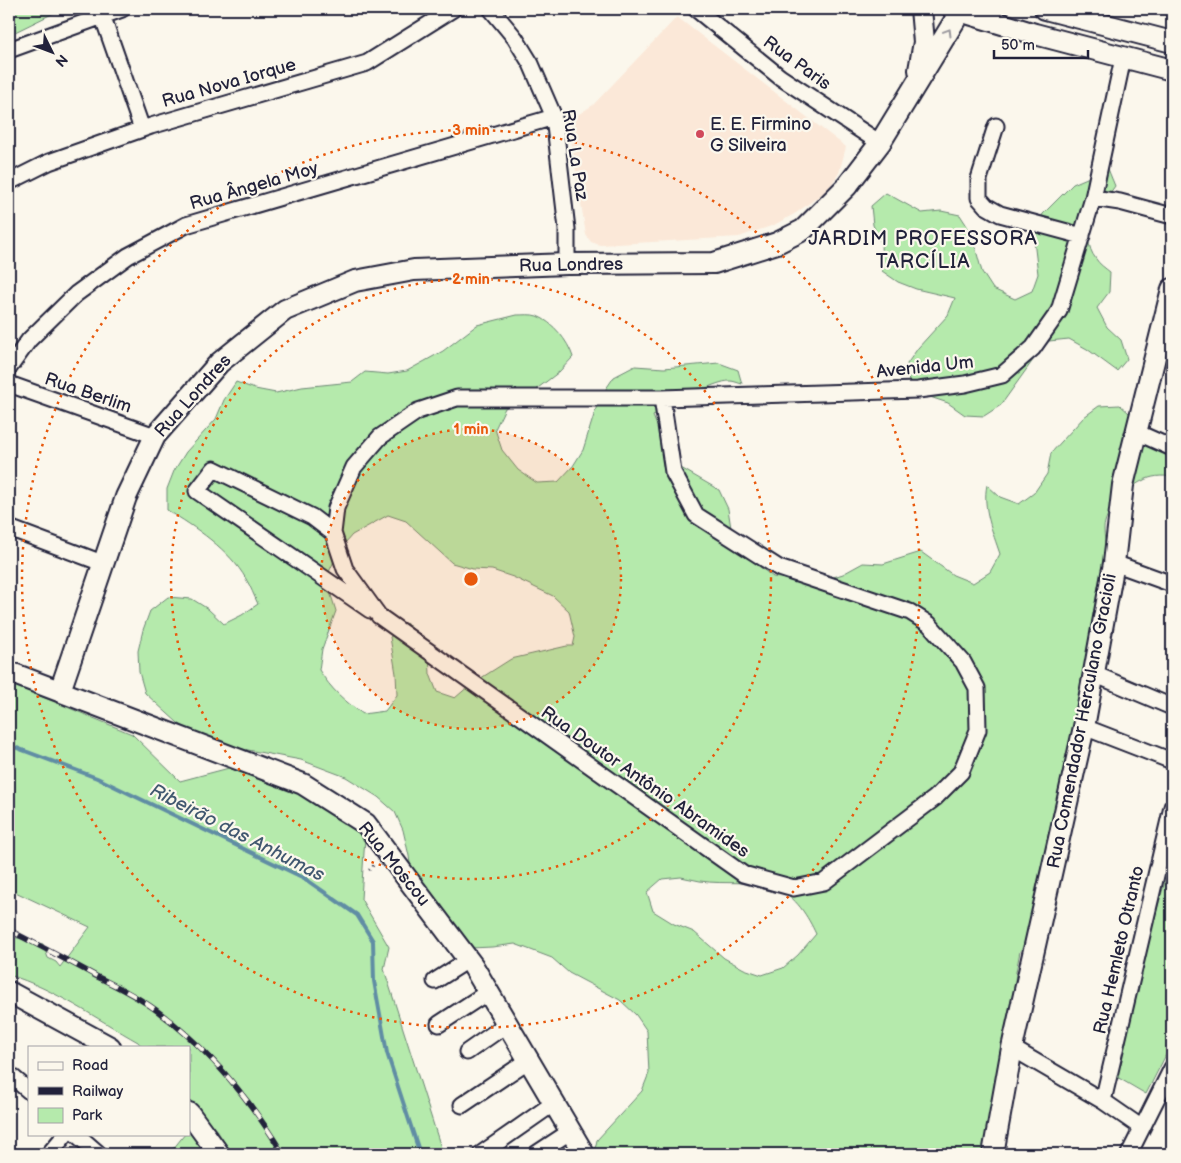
<svg xmlns="http://www.w3.org/2000/svg" width="1181" height="1163" font-family="'Balsamiq Sans',sans-serif">
<style>
.built{fill:#fbe8d8}
.green{fill:#b5eaac;stroke:#6c8674;fill-rule:evenodd}
.lines{fill:none;stroke-linecap:round;stroke-linejoin:round}
.stream{stroke:#608da4;stroke-width:4}
.street-casing{stroke:#22223b;stroke-width:19}
.secondary-casing{stroke:#22223b;stroke-width:24}
.path{stroke:#22223b;stroke-width:2.5;stroke-dasharray:1 4;stroke-linecap:butt}
.street{stroke:#fbf7ec;stroke-width:15}
.secondary{stroke:#fbf7ec;stroke-width:20}
.rail-casing{stroke:#22223b;stroke-width:5.5}
.rail{stroke:#fbf7ec;stroke-width:4;stroke-dasharray:11;stroke-linecap:butt}
.oneway{stroke:#99979c}
.ring{fill:none;stroke:#e8590c;stroke-width:2.5;stroke-dasharray:2.5 5}
.poi-dot{fill:#d1495b;stroke:#fbf7ec;stroke-width:2}
.labels{text-anchor:middle;dominant-baseline:central;stroke-width:4.5;stroke-linejoin:round;paint-order:stroke}
.street-label{font-size:18px;fill:#22223b;stroke:#fbf7ec}
.poi-label{font-size:18px;fill:#22223b;stroke:#fbf7ec;text-anchor:start}
.water-label{font-size:19px;font-style:italic;fill:#415870;stroke:#fbf7ec}
.quarter-label{font-size:20px;letter-spacing:1px;fill:#22223b;stroke:#fbf7ec}
.centre{fill:#e8590c;stroke:#fbf7ec;stroke-width:2.5}
.ring-label{font-size:15px;text-anchor:middle;font-weight:bold;fill:#e8590c;stroke:#fbf7ec;stroke-width:4.5;stroke-linejoin:round;paint-order:stroke}
</style>
<rect width="100%" height="100%" fill="#fbf7ec"/>
<filter id="ink" filterUnits="userSpaceOnUse"><feTurbulence type="fractalNoise" baseFrequency=".02" numOctaves="2"/><feDisplacementMap in="SourceGraphic" scale="10" xChannelSelector="R" yChannelSelector="G"/><feConvolveMatrix kernelMatrix="1 2 1 2 8 2 1 2 1" color-interpolation-filters="sRGB"/></filter>
<g filter="url(#ink)">
<path class="built" d="M677,17l169,130 -7,26 -8,12 -9,9 -26,19 -22,12 -35,12 -139,8 -9,-3 -5,-7 -18,-114 25,-16z"/>
<path class="green" d="M9,9h53l-53,26z
M1108,169l7,17c-15,21 -38,48 -19,73 3,5 9,9 14,13l-1,20 -12,16 10,19 14,13 6,19 -10,12 -30,-22 -18,-10 -20,2 -13,15 -35,49 -17,11 -19,-1 -17,-12 -18,-6 -21,-13 -2,-20 11,-16 30,-33 7,-17 -39,-9 -18,-7 -16,-11 -1,-28 -8,-18 -2,-19 15,-13 36,20 19,-2 19,4 11,17 11,40 11,17 22,10 17,-8 6,-17 -5,-42 10,-18 30,-30z
M517,315c6,0 15,-1 20,1 16,6 31,25 36,41l-14,15 -33,25 -21,11 -10,21 7,21 16,20 19,13 21,-1 15,-16 10,-16 16,-51 15,-22 21,-11 29,2 55,-5 19,7 4,14c-4,-1 -8,-3 -12,-3 -13,-1 -66,26 -77,35l13,32 15,20 38,22 9,19 3,19 7,17 13,15 22,17 26,4 25,-1 19,-6 20,-11 20,1 38,-12 32,23 20,8 17,-11 10,-18c-7,-21 -18,-47 -13,-69l13,12 19,7 15,-11 13,-19 4,-21 33,-36 15,-11 21,-1 17,15 11,16 24,1v40c-10,-2 -21,-1 -30,4 -15,7 -38,30 -38,48 0,14 5,28 9,42l-88,374 -5,6 -4,21 -21,182h-401l3,-14 45,-49 7,-18 -2,-42 -11,-16 -16,-15 -51,-27 -17,-15 -37,-14 -23,3 -21,1 -58,-63 -4,-29 -6,-26 -8,-18 -17,-15 -32,-20 -45,-17 -69,-13 -38,-14 -16,-10 -33,-30 -6,-21 -1,-21 5,-21 7,-19 18,-14 24,2 16,10 16,15 18,-9 16,-11c-4,-8 -7,-17 -12,-25 -16,-29 -51,-52 -79,-69v-21l7,-18 12,-19 30,-33 8,-19 12,-18 19,7 21,4 26,-6 50,-5 13,-10 23,2 19,-3 36,-20 34,-26zM388,515l18,6 46,42 21,6 19,1 21,7 40,19 16,15 6,26 -2,9h-6l-56,13 -41,26 -15,13 -18,-6 -7,-18 -1,-21 -8,-17 -15,-13 -16,14 6,37 1,21 -12,16 -22,3c-20,-14 -31,-24 -44,-44l3,-21 14,-38 -6,-19 -1,-20 10,-22 13,-15zM681,877c6,1 13,3 19,4 25,4 53,-2 77,8 19,7 31,28 39,45l-18,21 -15,13 -21,7 -18,-6 -20,-11 -30,-26 -20,-8 -21,-13 -6,-19 15,-13z
M9,683l123,51 48,47 49,-13 72,25 64,44 -4,62 28,48 -5,22 59,185h-211l-14,-22 -29,-33v-52h-47l-4,-5c-41,-23 -85,-54 -129,-67v-39l34,8 5,14 8,4 4,5 30,-40 -81,-38z
M1172,857v186l-26,51 -36,-21z
M189,1131l16,23h-36l16,-20h4z"/>
<g class="lines">
<path class="stream" d="M9,745l88,33 207,100 53,37 16,26 1,40 13,72 33,101"/>
<g class="street-casing">
<path id="street" d="M100,9l42,120
M491,9l24,29 16,26 23,53 13,112v35
M696,9l84,68 100,66
M9,50l113,-41
M996,126l-17,53v19l7,8 14,8 82,22
M9,182l40,-20 102,-36 216,-63 86,-54
M1093,198l27,4 52,14
M9,368l20,-28 47,-46 52,-38 58,-31 368,-108
M9,384l146,52
M662,398l11,74 23,43 83,53 131,44 19,12 34,38 14,26 1,42 -17,42 -26,26 -111,84 -30,6 -51,-14 -364,-258 -34,-47 -12,-36 3,-25 18,-41 26,-30 38,-26 39,-13h205l256,-8 47,-6 37,-9 31,-27 26,-37 34,-113 30,-140
M1136,432l36,16
M9,528l93,35
M333,533l-21,-16 -98,-48 -17,22 173,119
M1114,563l58,21
M1094,674l78,33
M1084,727l88,34
M435,981l33,-21
M439,1024l49,-32
M1012,1048l91,53 39,27
M467,1052l40,-28
M9,1074l20,17
M1103,1101l69,-294
M462,1105l67,-45
M76,1134l23,20
M49,1154l17,-20
M481,1154l73,-51
M536,1154l35,-23
M1129,1154l43,-86"/>
</g>
<g class="secondary-casing">
<path id="secondary" d="M953,9l82,25 137,36
M1045,9l127,33
M919,70l5,-28 -3,-33
M9,672l294,112 63,40 107,142 111,188
M60,691l66,-194 29,-61 64,-73 66,-53 70,-29 59,-11 153,-6 147,-1 63,-20 26,-13 44,-44 33,-43 80,-131
M9,992l101,55
M189,1113l30,41
M993,1154l19,-106 72,-321 30,-164 9,-78 49,-196"/>
</g>
<path class="path" d="M369,870l6,-6"/>
<use href="#street" class="street"/>
<use href="#secondary" class="secondary"/>
<g class="rail-casing">
<path id="rail" d="M9,930c29,15 58,30 87,46 20,10 41,20 60,34 52,38 94,89 127,144"/>
</g>
<use href="#rail" class="rail"/>
</g>
<defs><path id="oneway-chevron" d="M-2-3.5L2.5 0L-2 3.5" fill="none" stroke-width="1.6" stroke-linecap="round" stroke-linejoin="round" transform="scale(1.25)"/></defs>
<use class="oneway" href="#oneway-chevron" transform="translate(948 32) rotate(-59)"/>
</g>
<circle cx="471" cy="579" r="150" fill="#e8590c" fill-opacity=".12"/>
<g class="ring">
<circle cx="471" cy="579" r="150"/>
<circle cx="471" cy="579" r="300"/>
<circle cx="471" cy="579" r="449"/>
</g>
<circle class="poi-dot" cx="700" cy="134" r="5"/>
<g class="labels">
<g class="street-label">
<text transform="translate(797 63) rotate(36)">Rua Paris</text>
<text transform="translate(229 83) rotate(-16)">Rua Nova Iorque</text>
<text transform="translate(575 155) rotate(81)">Rua La Paz</text>
<text transform="translate(254 186) rotate(-16)">Rua Ângela Moy</text>
<text transform="translate(571 265) rotate(-1)">Rua Londres</text>
<text transform="translate(925 367) rotate(-6)">Avenida Um</text>
<text transform="translate(88 393) rotate(19)">Rua Berlim</text>
<text transform="translate(193 396) rotate(-48)">Rua Londres</text>
<text transform="translate(1082 721) rotate(-79)">Rua Comendador Herculano Gracioli</text>
<text transform="translate(645 782) rotate(35)">Rua Doutor Antônio Abramides</text>
<text transform="translate(394 864) rotate(51)">Rua Moscou</text>
<text transform="translate(1119 950) rotate(-77)">Rua Hemleto Otranto</text>
</g>
<g class="poi-label">
<text x="710" y="124">E. E. Firmino<tspan x="710" dy="21">G Silveira</tspan></text>
</g>
<g class="water-label">
<text transform="translate(237 833) rotate(27)">Ribeirão das Anhumas</text>
</g>
<g class="quarter-label">
<text x="923" y="239">JARDIM PROFESSORA<tspan x="923" dy="23">TARCÍLIA</tspan></text>
</g>
</g>
<circle cx="471" cy="579" r="8" class="centre"/>
<g class="ring-label">
<text x="471" y="135">3 min</text>
<text x="471" y="284">2 min</text>
<text x="471" y="434">1 min</text>
</g>
<rect width="1181" height="1163" fill="none" stroke="#fbf7ec" stroke-width="30"/>
<rect x="15" y="15" width="1151" height="1133" fill="none" stroke="#22223b" stroke-width="2" filter="url(#ink)"/>
<rect x="28" y="1046" width="162" height="90" fill="#fbf7ec" stroke="#a4a2a5"/>
<rect x="38" y="1062" width="25" height="8" fill="#fbf7ec" stroke="#a4a2a5"/>
<text x="72" y="1070" font-size="15" fill="#22223b">Road</text>
<rect x="38" y="1087" width="25" height="8" fill="#22223b" stroke="#a4a2a5"/>
<text x="72" y="1096" font-size="15" fill="#22223b">Railway</text>
<rect x="38" y="1108" width="25" height="15" fill="#b5eaac" stroke="#a4a2a5"/>
<text x="72" y="1120" font-size="15" fill="#22223b">Park</text>
<g transform="translate(52 52) rotate(132)" stroke="#fbf7ec" stroke-width="4" paint-order="stroke">
<path d="M0-4L9 19L0 12L-9 19Z" fill="#22223b"/>
<text y="-8" font-size="14" font-weight="bold" text-anchor="middle" fill="#22223b">N</text>
</g>
<path d="M994 50v8h94v-8" fill="none" stroke="#22223b" stroke-width="2.5"/>
<text x="1001" y="50" font-size="15" fill="#22223b" stroke="#fbf7ec" stroke-width="4" paint-order="stroke">50 m</text>
</svg>
